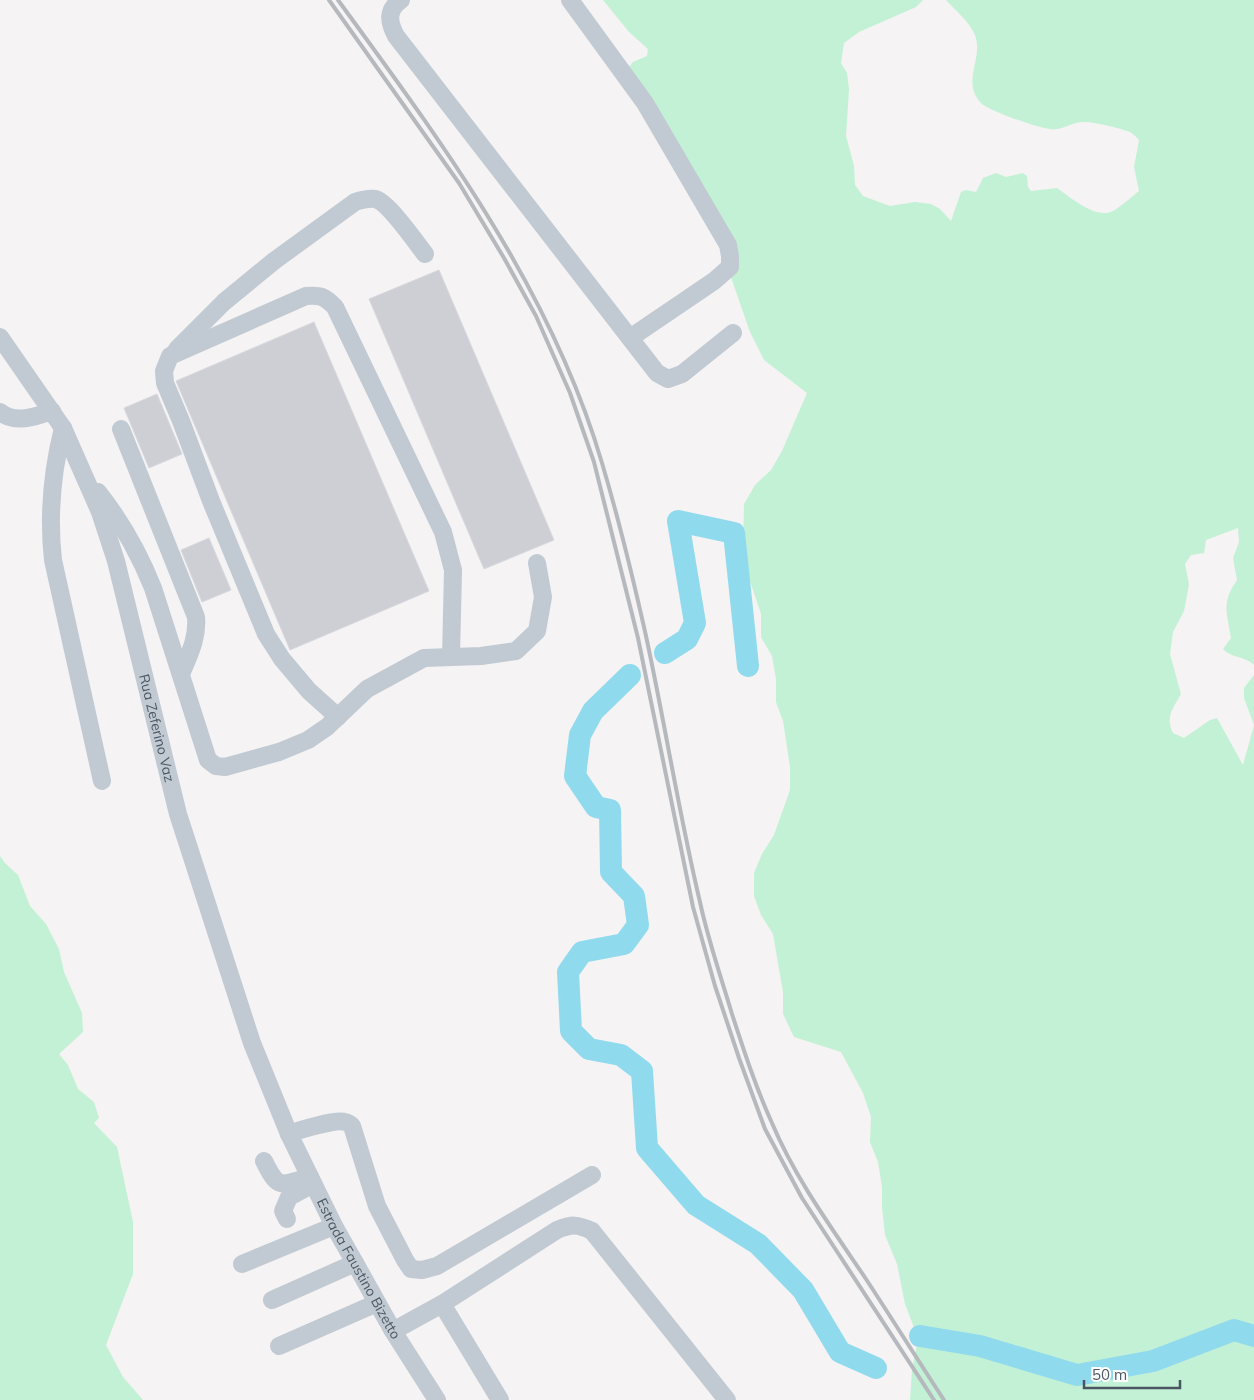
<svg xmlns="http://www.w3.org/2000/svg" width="1254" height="1400" font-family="Mulish,sans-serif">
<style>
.green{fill:#c3f1d5}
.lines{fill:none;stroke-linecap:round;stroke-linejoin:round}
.river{stroke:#90daee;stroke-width:22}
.building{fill:#cdcfd5;stroke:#d7d9de}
.minor{stroke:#c1cad2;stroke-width:18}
.rail{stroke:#b5b8bd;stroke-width:4}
.labels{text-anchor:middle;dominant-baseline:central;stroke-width:5;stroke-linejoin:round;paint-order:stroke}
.street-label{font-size:14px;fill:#4a5661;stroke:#fff}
</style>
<rect width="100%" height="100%" fill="#f5f3f3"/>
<path class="green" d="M603,0h320l-7,7 -57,25 -15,11 -3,20 6,10 2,16 -3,47 8,30 1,19 8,11 27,10 25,-4 16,2 9,5 11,12 10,-29 5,-2 10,2 7,-14 13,-5 10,4 17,-4 4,3 1,11 3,4 26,-3c13,9 39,32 56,23 9,-5 18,-14 26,-20l-5,-24 5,-27c-3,-3 -7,-8 -12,-9 -7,-3 -37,-10 -44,-9 -12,0 -21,9 -33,7 -12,-1 -60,-18 -68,-25 -22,-22 2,-45 -7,-69 -6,-14 -19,-24 -29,-35h308v665c-9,-9 -23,-7 -31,-16l8,-11c-4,-26 -10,-35 6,-58l-4,-22 6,-16 -1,-14 -32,12 -2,13 -13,2 -6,9 4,20 -5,27 -11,21 -3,22 11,40c-8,15 -16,22 -8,39l11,5 26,-18 7,-2 26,47 11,-40 -10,-27v-10l10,-13v725h-344l2,-31 5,-24 -4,-20 -8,-21 -8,-40 -12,-29 -3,-28v-20l-4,-25 -8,-20 1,-25 -8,-24 -22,-41 -47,-15 -11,-23v-22l-10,-58 -12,-19 -7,-19v-23l8,-19 12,-19 16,-45v-23l-7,-46 -7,-19v-23l-4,-23 -11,-19v-23l-14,-42 -4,-22 1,-46 11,-19 16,-15 11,-19 25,-58 -43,-33 -14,-28 -33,-95 -88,-170 4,-5 14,-6 1,-7 -19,-17z
M0,856l5,7 13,12 12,31 16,18 13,25 5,23 18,41 1,19 -24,22 9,11 10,24 16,13 5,16 -5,5 23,24 16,75v52l-27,71 17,32 20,23h-143z"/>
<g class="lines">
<path class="river" d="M665,653l22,-14 8,-16 -17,-102 56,12 14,133
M630,675l-37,36 -13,24 -5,41 21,31 14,3 1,62 23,24 4,29 -14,19 -42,8 -14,20 3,59 18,18 32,6 21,16 5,77 49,57 62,39 45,46 37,62 36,16
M920,1336l60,10 97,29 76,-14 81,-31 20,6"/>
</g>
<path class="building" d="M439,270l115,270 -70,29 -115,-270z
M314,322l115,269 -139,59 -114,-269z
M157,394l25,60 -33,14 -25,-60z
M209,538l22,52 -29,12 -21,-52z"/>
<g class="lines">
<g class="minor">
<path d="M401,0c-14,10 -13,21 -5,36l261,337 11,6 14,-5 51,-41"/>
<path d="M570,0l75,103 83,142 2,11v11l-16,14 -84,57"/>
<path id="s1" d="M0,337l63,91 37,84 16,49 62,253 74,229 37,91 45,92 21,37 38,68 44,69"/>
<path d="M177,349l47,-47 50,-41 81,-59c6,-2 13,-4 20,-3 12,2 41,43 50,55"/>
<path d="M0,412c15,12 35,5 52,-1"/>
<path d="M63,428c-11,44 -15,87 -10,132l49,221"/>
<path d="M121,429l75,188c2,21 -7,38 -15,57"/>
<path d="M98,492c23,29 41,61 55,96l55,172 8,6 9,1 54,-15 29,-12 19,-13 40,-38 57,-31 57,-2 35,-5 21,-20 6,-34 -6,-34"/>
<path d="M338,717l-29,-26 -27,-32 -16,-25 -55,-133 -30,-80 -16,-38 -1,-12 6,-15 136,-60c15,-1 18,0 29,11l108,225 10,38 -2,87"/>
<path d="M289,1134c10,-4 47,-15 56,-12 2,0 6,3 7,4l25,80 28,54 6,9 11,1 15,-4 155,-91"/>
<path d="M264,1161c15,30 16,24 46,16"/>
<path d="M287,1219l-4,-8 6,-14 24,-13"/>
<path d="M242,1264l92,-38"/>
<path d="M272,1300l83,-37"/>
<path d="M442,1304l58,96"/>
<path d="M393,1331l49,-27 115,-74c15,-6 20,-6 35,1l135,169"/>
<path d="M279,1346l98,-43"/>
</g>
<path class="rail" d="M329,0l130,183 45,75 32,58 34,77 24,69 44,176 55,269 22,79 24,72 26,71 37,69 132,202
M338,0c105,144 213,289 264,463 17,57 31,115 44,173 19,88 33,178 54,266 8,38 21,75 32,112 12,37 24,74 40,109 23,55 59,104 92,153 27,41 53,83 80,124"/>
</g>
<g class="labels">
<g class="street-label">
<text stroke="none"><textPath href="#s1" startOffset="426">Rua Zeferino Vaz</textPath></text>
<text stroke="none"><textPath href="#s1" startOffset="1005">Estrada Faustino Bizetto</textPath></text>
</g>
</g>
<path d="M1084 1380v8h96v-8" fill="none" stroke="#4a5661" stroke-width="2.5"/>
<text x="1092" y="1380" font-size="15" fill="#4a5661" stroke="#ffffff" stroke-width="4" paint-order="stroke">50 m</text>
</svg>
